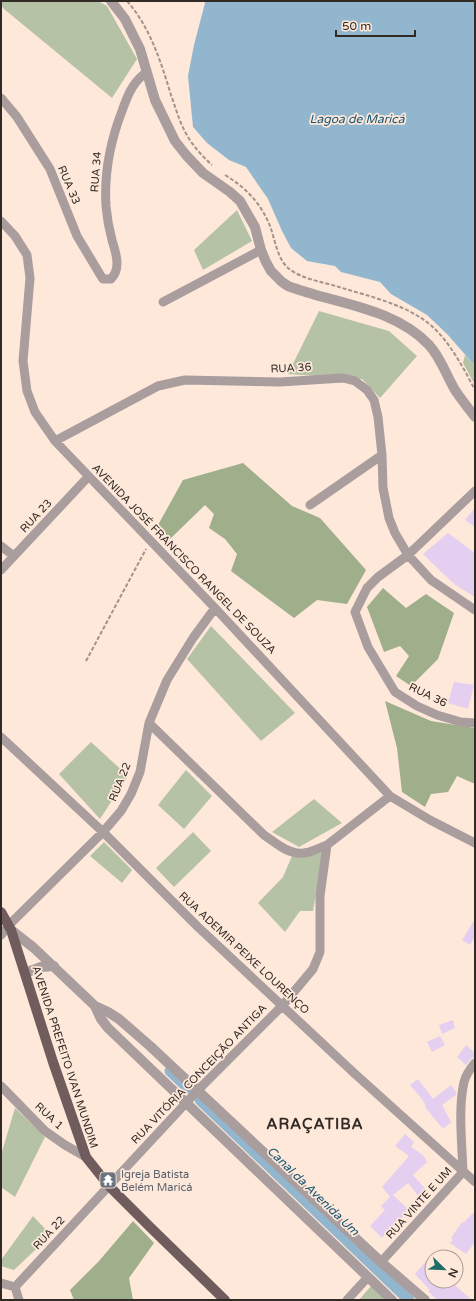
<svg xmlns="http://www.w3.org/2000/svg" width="476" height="1301" font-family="'Varela Round',sans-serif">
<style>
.green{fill:#b6c2a6}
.forest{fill:#9fae8b}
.water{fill:#92b6cd}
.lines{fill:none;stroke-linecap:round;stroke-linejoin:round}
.canal{stroke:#92b6cd;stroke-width:11}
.building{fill:#e4cff1}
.path{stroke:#a39389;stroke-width:2;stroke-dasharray:4 2;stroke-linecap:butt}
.minor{stroke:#a99d9d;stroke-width:9}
.tertiary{stroke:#a99d9d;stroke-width:10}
.primary{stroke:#705c5c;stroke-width:10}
.labels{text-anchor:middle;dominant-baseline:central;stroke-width:3.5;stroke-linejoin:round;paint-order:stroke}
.street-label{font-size:11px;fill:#322a25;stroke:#fee8da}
.worship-label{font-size:11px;fill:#5b616d;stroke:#fee8da;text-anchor:start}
.water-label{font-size:12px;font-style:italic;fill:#155474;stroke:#fee8da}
.district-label{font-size:15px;font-weight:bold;letter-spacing:1px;fill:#322a25;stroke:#fee8da}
</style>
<rect width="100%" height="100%" fill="#fee8da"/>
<path class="green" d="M1,1h97l9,5 30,53 -25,39 -108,-89 -3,-4z
M237,210l15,31 -49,29 -9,-20z
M319,311l70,20 28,25 -37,42 -18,-19 -74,-5z
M465,355l10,11v19l-12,-22z
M211,626l84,87 -34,28 -74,-82z
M91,742l37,34 -28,43 -41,-45z
M186,770l26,26 -28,33 -26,-24z
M314,799l28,24 -43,24 -27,-15z
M193,832l18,19 -37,36 -18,-19z
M104,842l28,28 -10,13 -32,-27z
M323,852l-10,59h-13l-15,21 -27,-29 25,-26 9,-21z
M15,1108l30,29 -30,60 -14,-10v-32z
M33,1216l18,19 -37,35 -13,-4v-6z
M371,1286l14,14h-26z"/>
<path class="forest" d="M243,463l49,43 28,12 46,52 -19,34 -30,-4 -23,18 -63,-47 6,-17 -12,-15 -16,-11 5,-14 -9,-9 -35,34 -12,-14 25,-45z
M383,588l23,20 20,-14 28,19 -16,46 -27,27 -15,-10 13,-20 -9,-10 -16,6 -17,-45z
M385,701l46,20 44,7v56l-18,-8 -9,16 -17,2 -6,13 -23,-15 -5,-44z
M133,1221l21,22 -25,35 4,22h-59l-4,-10 29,-29z"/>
<path class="water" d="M204,1h271v365l-27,-31 -21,-20 -36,-21 -11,-12 -39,-10 -6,-6 -28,-5 -16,-13 -9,-17 -14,-32 -22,-32 -17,-7 -22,-17 -14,-16 -5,-51 6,-31 11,-42z"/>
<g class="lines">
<path class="canal" d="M170,1071l18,17
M200,1100l209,200"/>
</g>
<path class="building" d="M475,508v19l-10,-7z
M448,533l27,20v44l-21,-13 -31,-30z
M454,682l20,3 -6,24 -20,-6z
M475,919v17l-5,9 -8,-5z
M453,1020l2,8 -13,6 -3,-9z
M440,1036l5,9 -13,7 -5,-10z
M466,1045l9,8v3l-4,3 -5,6 -9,-8z
M418,1079l15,20 18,-14 5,7v3l-14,10 9,17 -8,7 -18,-22 1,-1 -4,-7 -12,-14z
M405,1134l9,8 -3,5 12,8 4,7 -14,13 18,20 -8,7 -15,-19 -15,12 15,14 -9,13 -2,-2 -15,18 -12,-12 15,-16 -4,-4 10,-10 -1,1 -8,-10 27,-31 -14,-10z
M475,1211v31l-9,12 -16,-11 3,-3 -2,-2 11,-16 1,1z
M427,1260l5,5v16h18l22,19h-35l-9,-9 2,-1 -15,-16z"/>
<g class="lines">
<path class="path" d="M127,1c23,26 34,61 44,94 5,14 9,29 17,42 6,10 15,20 24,28
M225,175c20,12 36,28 45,51 5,13 7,32 18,42 13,11 35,14 51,19 32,10 71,18 96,42 17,17 29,40 40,61
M86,661l60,-112"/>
<path class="minor" d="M1,98l16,19 33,52 27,67 24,40 2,3h8c4,-4 6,-9 6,-16 0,-8 -3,-16 -5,-23 -3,-11 -5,-22 -6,-34 -2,-33 4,-64 16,-95 5,-14 10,-27 21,-36l4,1
M1,221l14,15 12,19 3,23 -7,83 4,30 8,21 20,29 160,167 175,188 40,24 45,23
M163,302l98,-52
M55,441l103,-55 27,-6 95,2 63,-4 12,3 12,9 7,10 4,17 4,38 1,33 6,30 6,15 13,22 23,25 44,30
M475,491l-67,64 -30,22 -11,11 -12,24 13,35 27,45 22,14 20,9 24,7 14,1
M310,505l72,-50
M1,546l13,10
M1,570l87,-93
M149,723l115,112c9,6 21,17 33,18 10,2 21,-5 30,-8
M1,737l102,95 95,95 156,146 121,109
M1,935l11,-13 91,-90 18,-21 10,-17 9,-22 9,-49 18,-43 26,-42 22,-30
M1,1086l44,45 20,14 21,12
M381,1262l82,-90c-1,-27 -5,-64 1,-90 2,-7 6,-13 11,-19
M1,1283l14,4
M19,1300l-4,-13 183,-197 84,-84 31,-37 7,-17v-56l7,-51 63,-49
M347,1300l21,-23"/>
<path class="tertiary" d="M111,1l14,18 15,30 15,51 20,41 11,14 17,18 27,19 10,9 15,26 6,23 5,12 5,9 11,11 6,4c47,18 105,21 141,59 12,13 17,30 26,45 6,9 13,18 20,27
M11,930l23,18 61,58 13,6 11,7 31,27 231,216 44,38
M25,973l16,-6 13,-1
M95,1006l6,13 7,9 284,272"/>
<path class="primary" d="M1,912l10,18 42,132 33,95 23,29 41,41 75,73"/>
</g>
<defs>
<g id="temple-square" transform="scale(0.9)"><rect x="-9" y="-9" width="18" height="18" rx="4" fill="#6b7280" stroke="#fee8da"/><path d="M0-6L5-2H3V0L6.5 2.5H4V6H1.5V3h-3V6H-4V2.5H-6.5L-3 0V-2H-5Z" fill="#fff"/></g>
</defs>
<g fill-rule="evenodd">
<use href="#temple-square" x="108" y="1180"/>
</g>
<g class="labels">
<g class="street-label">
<text transform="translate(96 172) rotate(-86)">RUA 34</text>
<text transform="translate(69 185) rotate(67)">RUA 33</text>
<text transform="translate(291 368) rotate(-3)">RUA 36</text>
<text transform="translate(36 516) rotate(-47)">RUA 23</text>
<text transform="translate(184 559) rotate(46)">AVENIDA JOSÉ FRANCISCO RANGEL DE SOUZA</text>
<text transform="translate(428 695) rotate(26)">RUA 36</text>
<text transform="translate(120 782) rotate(-68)">RUA 22</text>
<text transform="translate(244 953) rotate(43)">RUA ADEMIR PEIXE LOURENÇO</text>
<text transform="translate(65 1057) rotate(72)">AVENIDA PREFEITO IVAN MUNDIM</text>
<text transform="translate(199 1074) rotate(-46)">RUA VITÓRIA CONCEIÇÃO ANTIGA</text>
<text transform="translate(49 1116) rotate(43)">RUA 1</text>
<text transform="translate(419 1203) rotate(-48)">RUA VINTE E UM</text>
<text transform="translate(49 1233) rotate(-47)">RUA 22</text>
</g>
<g class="worship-label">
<text x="121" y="1174">Igreja Batista<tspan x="121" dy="13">Belém Maricá</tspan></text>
</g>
<g class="water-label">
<text x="357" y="119">Lagoa de Maricá</text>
<text transform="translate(313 1191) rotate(44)">Canal da Avenida Um</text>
</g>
<g class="district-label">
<text x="315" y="1124">ARAÇATIBA</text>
</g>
</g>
<rect width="476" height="1301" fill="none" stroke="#322a25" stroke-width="4"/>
<g transform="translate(444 1269) rotate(113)"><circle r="19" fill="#fee8da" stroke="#ac9c92"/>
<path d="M0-3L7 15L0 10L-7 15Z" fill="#206c69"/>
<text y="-6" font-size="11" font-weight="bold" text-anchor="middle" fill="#322a25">N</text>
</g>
<path d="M336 30v6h79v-6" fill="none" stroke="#322a25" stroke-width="2"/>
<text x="342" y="30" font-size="12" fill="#322a25" stroke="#fee8da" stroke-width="3" paint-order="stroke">50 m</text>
</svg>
